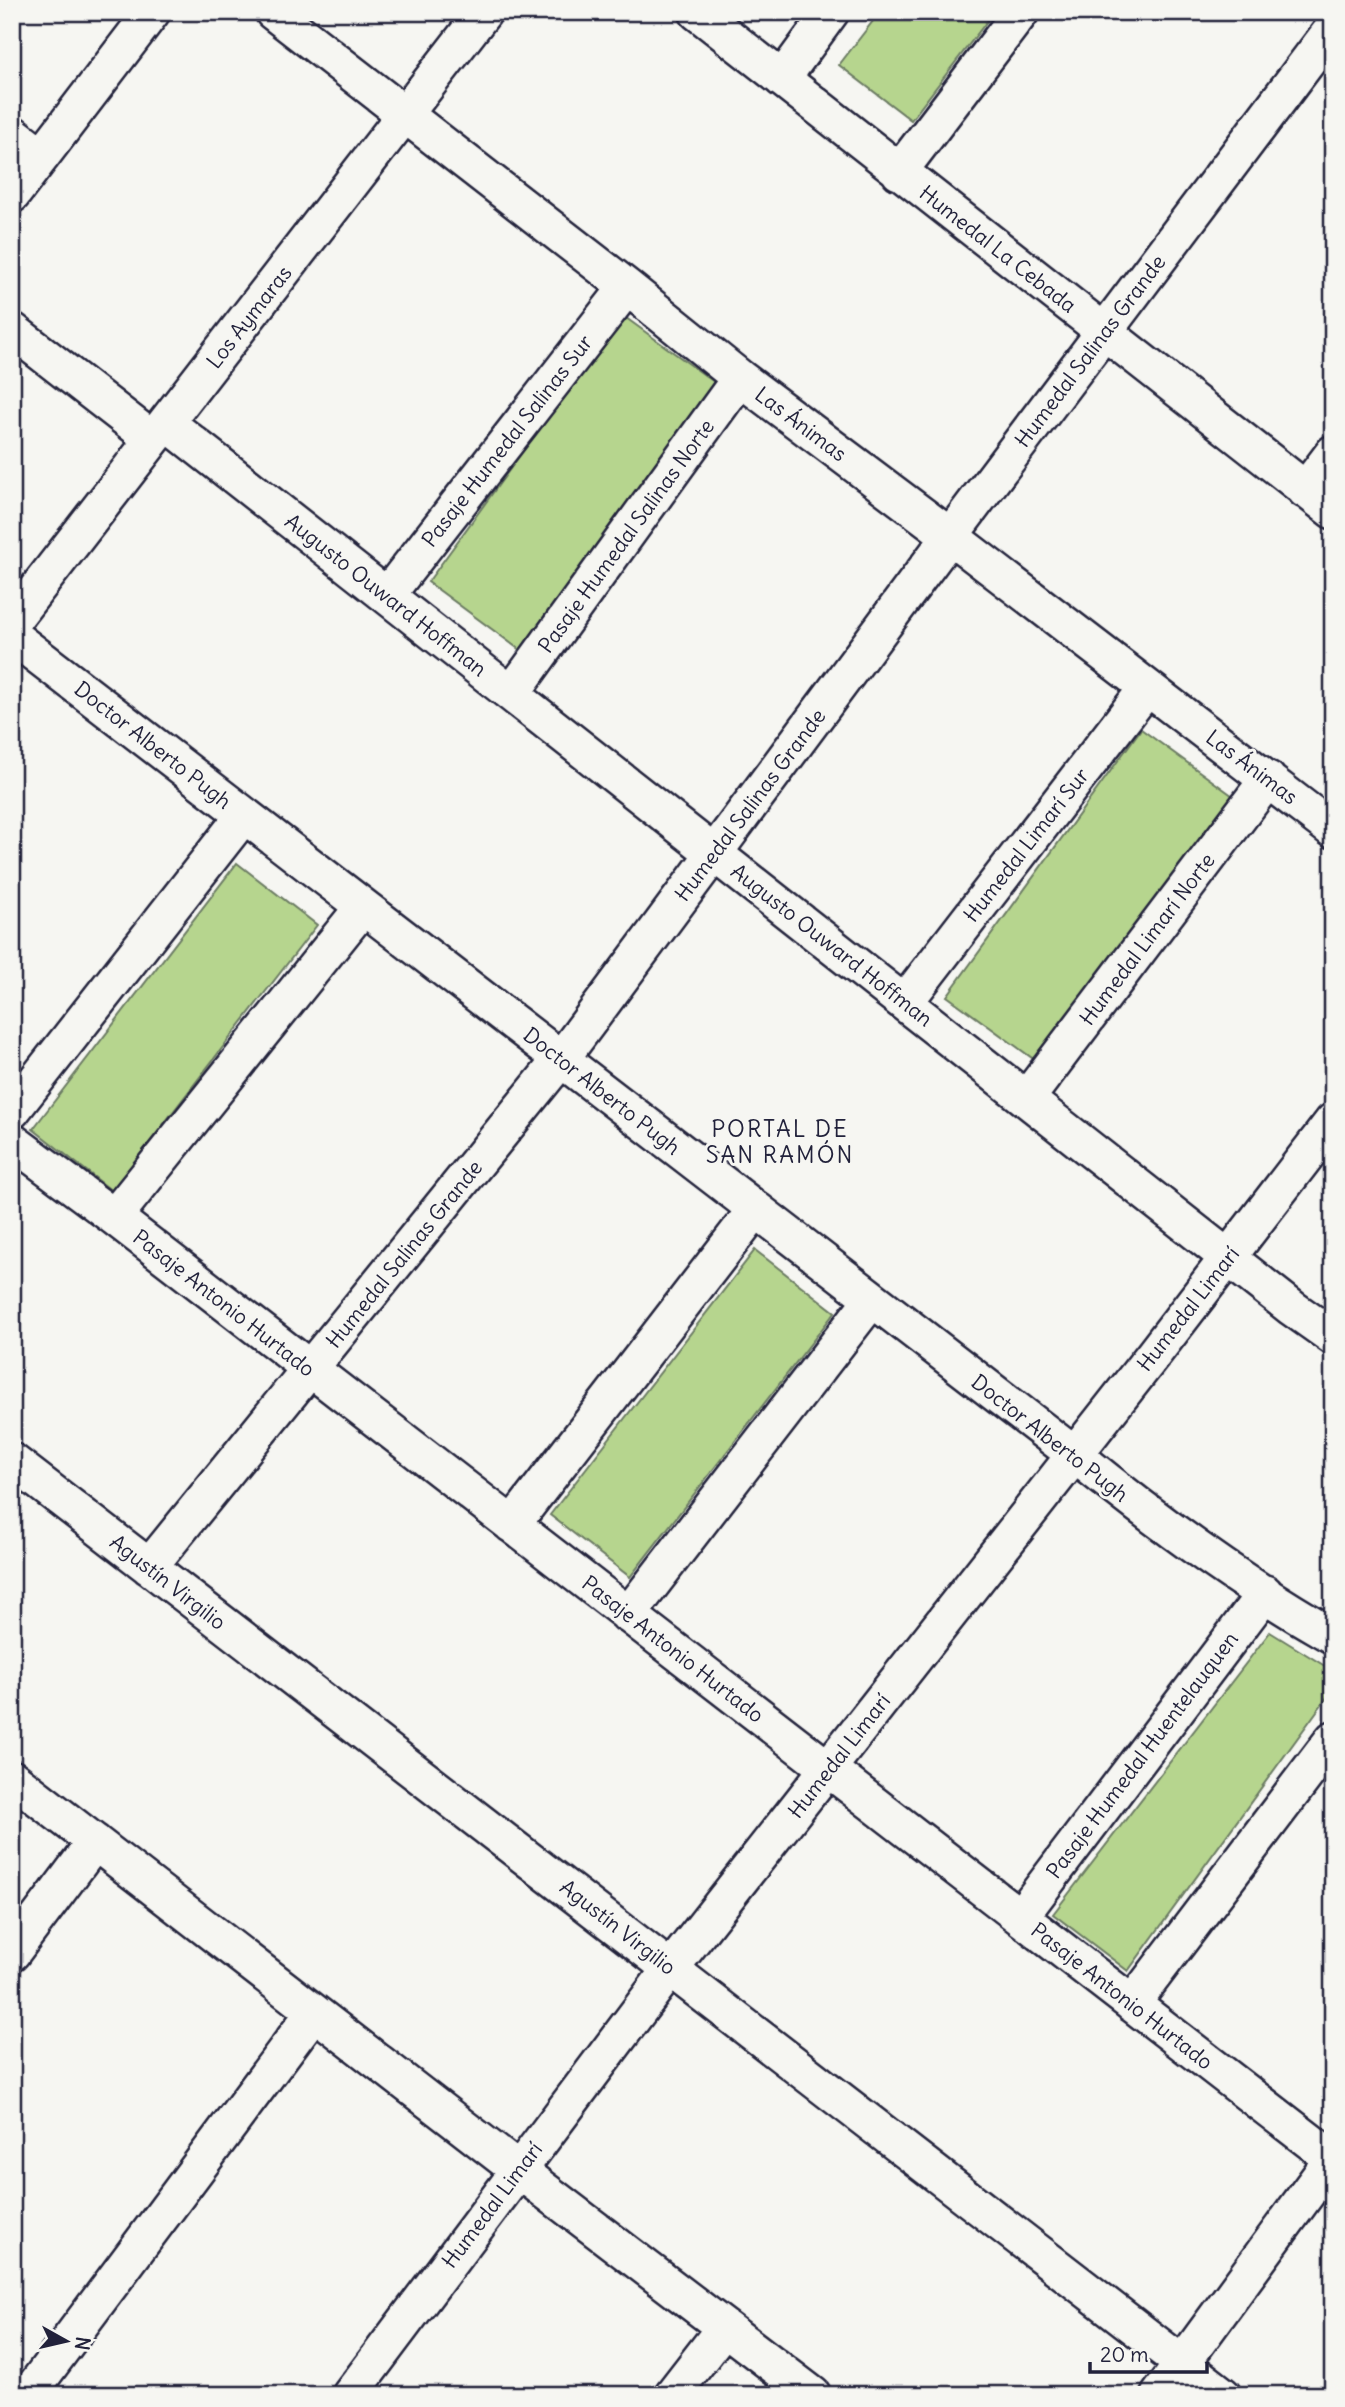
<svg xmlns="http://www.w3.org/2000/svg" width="1345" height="2407" font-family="Delius,sans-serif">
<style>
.green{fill:#b6d58e;stroke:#6c7c64;stroke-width:2}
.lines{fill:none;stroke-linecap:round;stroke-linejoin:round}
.street-casing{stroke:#22223b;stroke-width:40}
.street{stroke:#f6f6f2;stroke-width:35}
.labels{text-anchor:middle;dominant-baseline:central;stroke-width:6;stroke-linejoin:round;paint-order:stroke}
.street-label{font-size:21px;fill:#22223b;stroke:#f6f6f2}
.neighbourhood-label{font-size:23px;letter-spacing:2px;fill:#22223b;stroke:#f6f6f2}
</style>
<rect width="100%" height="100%" fill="#f6f6f2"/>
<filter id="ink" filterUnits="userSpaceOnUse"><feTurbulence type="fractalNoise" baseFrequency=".0143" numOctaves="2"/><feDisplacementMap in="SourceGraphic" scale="14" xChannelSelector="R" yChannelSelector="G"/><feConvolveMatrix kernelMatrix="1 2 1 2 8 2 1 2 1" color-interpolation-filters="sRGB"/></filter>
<g filter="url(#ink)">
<path class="green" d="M880,12h114l-83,108 -72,-55z
M622,315l92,67 -194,268 -92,-68z
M1141,729l92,67 -194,267 -92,-67z
M237,863l80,62 -205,266 -79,-62z
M755,1250l80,62 -205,265 -80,-62z
M1270,1632l63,39v18l-205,282 -75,-57z"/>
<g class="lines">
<g class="street-casing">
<path id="street" d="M273,12l354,275 113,91 210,158 383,294
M697,12l636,499
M782,79l49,-67
M12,133l30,23
M899,172l122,-160
M12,195l140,-183
M12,330l140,109
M167,423l1125,885 41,29
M1305,490l28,-37
M387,595l240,-308
M12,621l472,-609
M12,636l1063,819c81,66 167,129 258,181
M512,693l228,-315
M905,1002l242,-314
M1027,1098l241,-319
M12,1111l232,-296
M12,1141l102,76 1219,942
M114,1217l249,-310
M12,1461l1211,934
M512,1525l244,-316
M149,1567l412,-508 389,-523 383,-508
M628,1615l244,-316
M12,1778l506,392 295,225
M1020,1917l245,-324
M12,1953l83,-111
M1132,2004l201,-265
M28,2395l286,-383
M350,2395l321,-427 482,-613 180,-234
M672,2395l52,-67
M1159,2395l174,-237"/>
</g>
<use href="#street" class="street"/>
</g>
</g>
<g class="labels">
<g class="street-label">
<text transform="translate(998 249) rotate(38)">Humedal La Cebada</text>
<text transform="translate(249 317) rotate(-52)">Los Aymaras</text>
<text transform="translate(1090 351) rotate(-53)">Humedal Salinas Grande</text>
<text transform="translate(801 424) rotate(37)">Las Ánimas</text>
<text transform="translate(507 441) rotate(-52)">Pasaje Humedal Salinas Sur</text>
<text transform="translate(626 536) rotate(-54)">Pasaje Humedal Salinas Norte</text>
<text transform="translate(386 595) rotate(38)">Augusto Ouward Hoffman</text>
<text transform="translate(153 745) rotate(38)">Doctor Alberto Pugh</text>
<text transform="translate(1252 767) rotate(37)">Las Ánimas</text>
<text transform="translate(750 805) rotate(-53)">Humedal Salinas Grande</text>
<text transform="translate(1026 845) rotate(-52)">Humedal Limarí Sur</text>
<text transform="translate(1147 939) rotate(-53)">Humedal Limarí Norte</text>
<text transform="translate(832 945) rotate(38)">Augusto Ouward Hoffman</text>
<text transform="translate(602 1091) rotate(38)">Doctor Alberto Pugh</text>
<text transform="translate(404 1254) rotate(-51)">Humedal Salinas Grande</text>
<text transform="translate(224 1303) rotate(38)">Pasaje Antonio Hurtado</text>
<text transform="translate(1188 1309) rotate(-52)">Humedal Limarí</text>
<text transform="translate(1050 1438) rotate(38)">Doctor Alberto Pugh</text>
<text transform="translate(168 1582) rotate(38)">Agustín Virgilio</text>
<text transform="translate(673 1649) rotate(38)">Pasaje Antonio Hurtado</text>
<text transform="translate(1142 1755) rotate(-53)">Pasaje Humedal Huentelauquen</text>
<text transform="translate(839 1756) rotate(-52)">Humedal Limarí</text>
<text transform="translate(618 1927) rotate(38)">Agustín Virgilio</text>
<text transform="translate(1122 1996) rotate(38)">Pasaje Antonio Hurtado</text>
<text transform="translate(492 2205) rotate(-53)">Humedal Limarí</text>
</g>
<g class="neighbourhood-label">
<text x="780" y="1128">PORTAL DE<tspan x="780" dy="26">SAN RAMÓN</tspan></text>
</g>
</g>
<rect width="1345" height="2407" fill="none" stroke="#f6f6f2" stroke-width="42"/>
<rect x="21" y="21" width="1303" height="2365" fill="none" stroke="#22223b" stroke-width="2.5" filter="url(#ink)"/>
<g transform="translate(66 2341) rotate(98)" stroke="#f6f6f2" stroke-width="5" paint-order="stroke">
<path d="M0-5L12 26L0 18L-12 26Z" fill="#22223b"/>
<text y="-10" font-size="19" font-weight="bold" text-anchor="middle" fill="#22223b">N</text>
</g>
<path d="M1090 2362v10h117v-10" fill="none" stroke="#22223b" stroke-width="3.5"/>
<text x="1100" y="2362" font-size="21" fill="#22223b" stroke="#f6f6f2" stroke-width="5" paint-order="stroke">20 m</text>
</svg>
